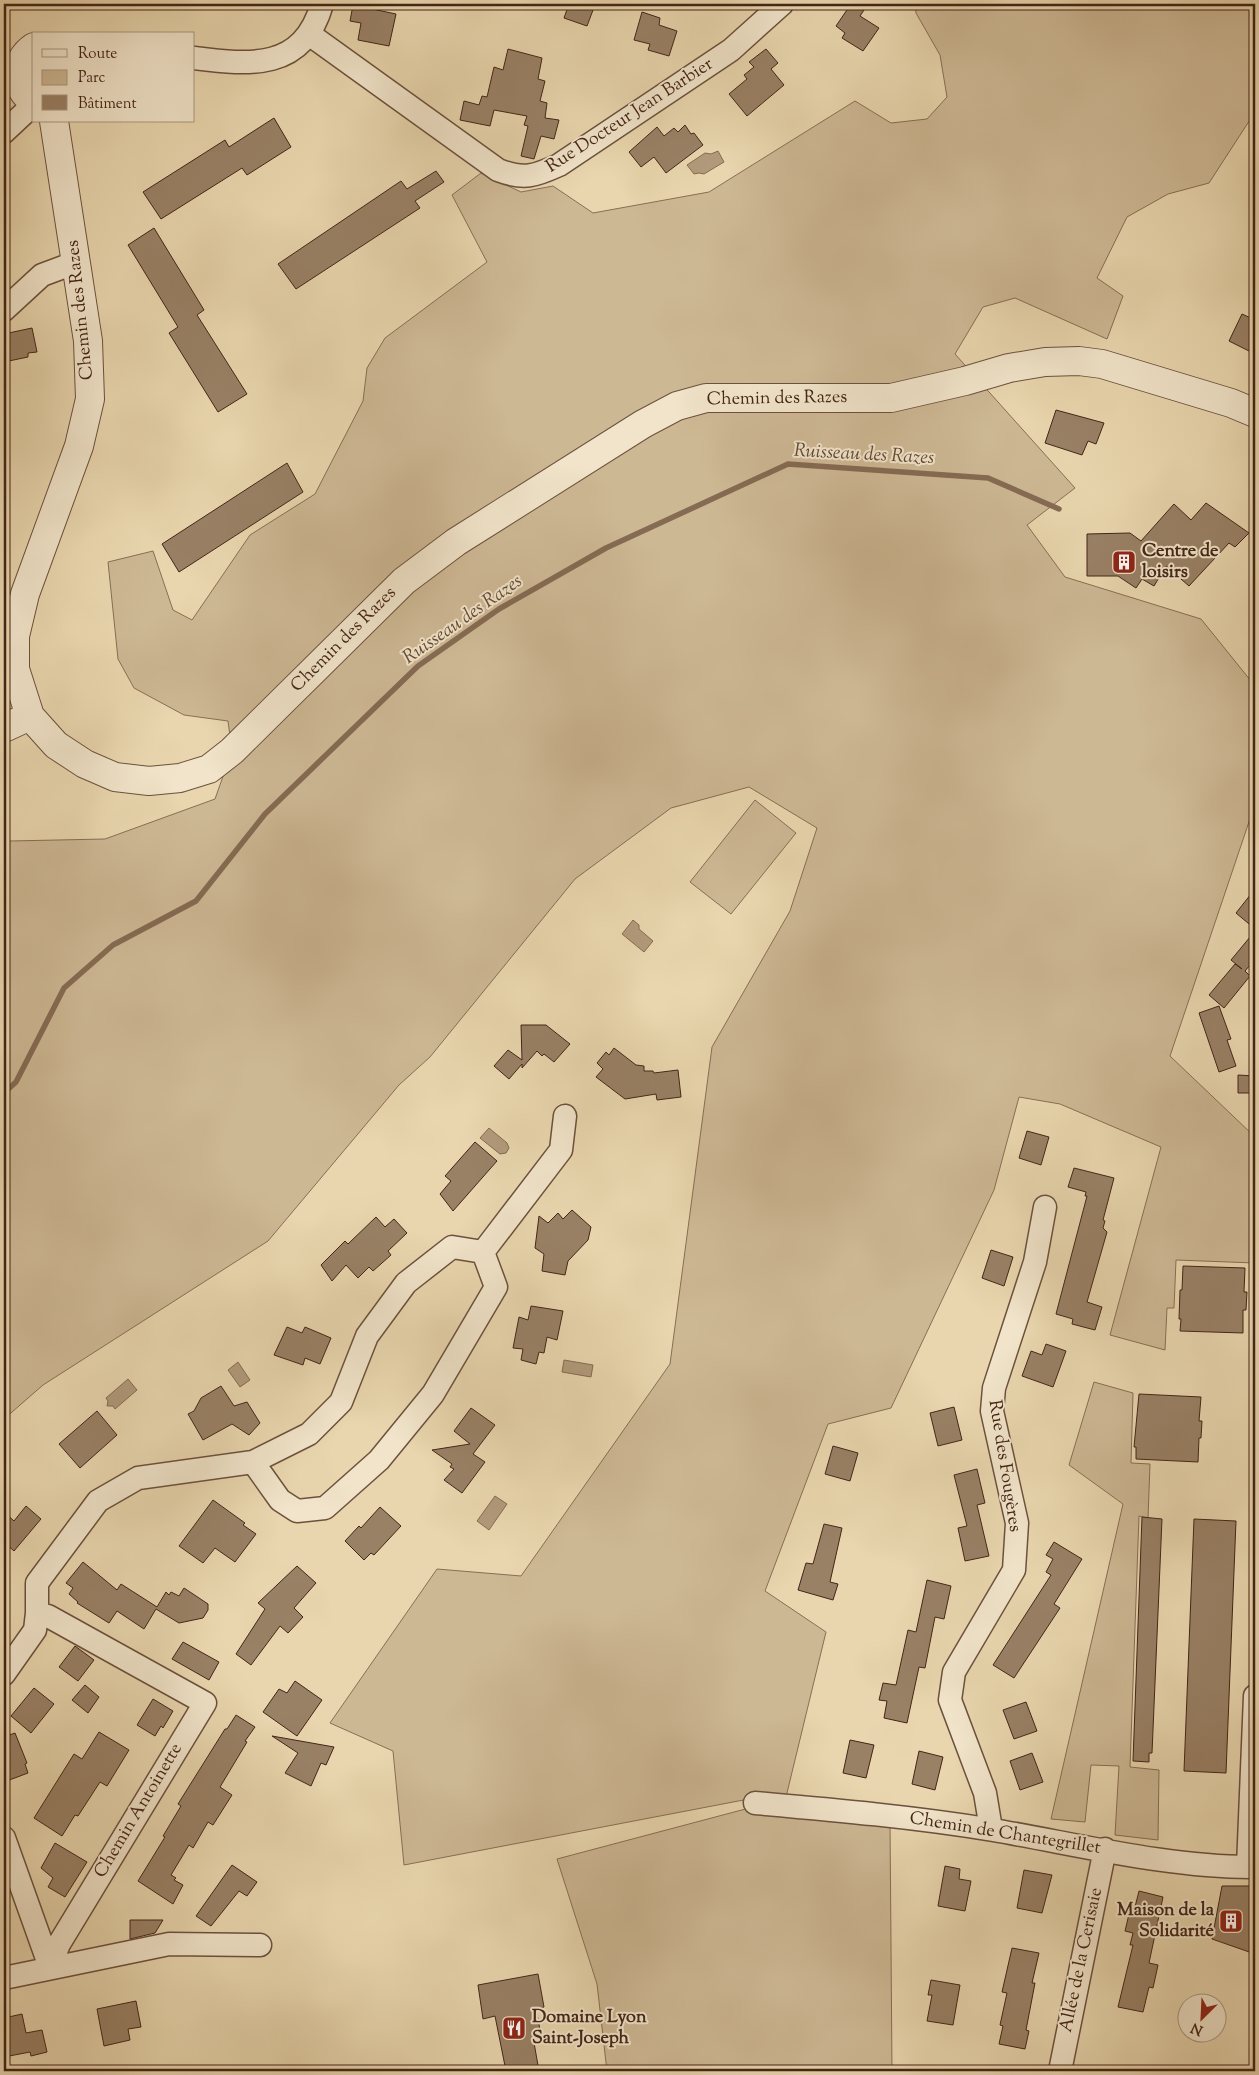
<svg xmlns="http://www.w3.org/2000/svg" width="1259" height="2075" font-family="'Sorts Mill Goudy',serif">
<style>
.green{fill:#cdb894;stroke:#886e56}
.water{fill:#b19a7b;stroke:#856b53}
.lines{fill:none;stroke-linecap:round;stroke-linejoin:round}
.stream{stroke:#856b53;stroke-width:5.5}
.building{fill:#998166;stroke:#432517}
.minor-casing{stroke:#6c513d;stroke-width:25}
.tertiary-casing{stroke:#6c513d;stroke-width:30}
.minor{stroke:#f1e4ca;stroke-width:22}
.tertiary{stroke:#f1e4ca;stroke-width:28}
.labels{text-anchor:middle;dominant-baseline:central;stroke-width:4;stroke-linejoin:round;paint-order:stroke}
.street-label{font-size:18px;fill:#432517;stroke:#f1e4ca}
.poi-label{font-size:18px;font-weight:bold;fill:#432517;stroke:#f1e4ca;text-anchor:start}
.water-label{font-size:19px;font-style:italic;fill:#644835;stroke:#f1e4ca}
</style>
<rect width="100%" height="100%" fill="#e9d6ae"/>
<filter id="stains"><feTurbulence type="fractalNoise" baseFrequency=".004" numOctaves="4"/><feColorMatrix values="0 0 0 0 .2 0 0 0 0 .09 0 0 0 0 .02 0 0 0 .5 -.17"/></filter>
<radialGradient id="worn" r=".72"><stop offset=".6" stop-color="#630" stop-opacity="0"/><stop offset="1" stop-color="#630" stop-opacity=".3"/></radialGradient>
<path class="green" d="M915,4h340v108l-46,71 -41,11 -41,23 -30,61 26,18 -16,43 -92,-41 -32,9 -28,47 120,134 -48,37 38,52 136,42 50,62 4,11v112l-85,252 85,81v126l-79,-3 -2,48h-7l-2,42 -55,-15 51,-188 -101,-43 -41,-7 -25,93 -103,218 -63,16 -63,167 61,41 -40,165 -32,1 -350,67 -11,-114 -63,-28 107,-154 84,7 149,-212 42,-317 78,-136 27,-83 -68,-41 -78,21 -96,71 -145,178 -31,28 -131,156 -225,144 -39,34v-585l6,7 95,-2 110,-40 17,-48 -4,-30 -44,-6 -50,-27 -16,-29 -10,-97 45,-11 20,59 19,10 58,-85 65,-41 48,-93 4,-33 18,-30 102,-76 -35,-67 29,-22 40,19 32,-6 40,27 116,-21 146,-91 36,22 36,-4 20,-22 -7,-42 -24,-42z
M755,800l41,33 -65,81 -41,-32z
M1094,1382l39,11 -2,70 19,1 -2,54 -9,-2 -9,251 29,3 -1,70 -43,-5 4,-69 -28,-1 -6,57 -34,-3 72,-315 -54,-39z
M753,1807l137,15 2,249h-285l-10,-87 -40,-125z"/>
<path class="water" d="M718,151l6,11 -20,12 -5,-1 -5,1 -7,-9 18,-12 6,1z
M633,920l6,5v4l14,12 -9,11 -22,-18z
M489,1128l18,15 2,5 -3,5 -6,1 -20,-16z
M564,1360l29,5 -2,12 -29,-5z
M238,1362l12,18 -10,7 -12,-17z
M128,1379l9,11 -22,19 -2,-3h-6l1,-5 -2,-3z
M495,1496l12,8 -18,26 -12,-9z"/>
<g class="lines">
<path class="stream" d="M4,1093l12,-11 48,-94 49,-43 83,-44 69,-87 153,-148 81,-57 107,-61 182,-84 200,14 71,31"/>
</g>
<path class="building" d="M569,4h21l-2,5 5,1 -6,16 -23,-8z
M851,4h17l-8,12 19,12 -16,23 -21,-13 3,-5 -9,-7z
M353,5l43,9 -7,32 -31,-6 3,-17 -11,-2z
M642,12l18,6 -1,7 18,6 -8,25 -21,-6 2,-6 -16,-4z
M508,49l34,9 -4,21 7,2 -5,20 7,2 -2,15 14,2 -5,19 -13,-3 -7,23 -13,-3 7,-30 -4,-1 3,-9 -33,-6 -4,16 -30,-6 4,-19 15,4 3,-9 5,1 7,-30 9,3z
M766,49l12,14 -7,6 13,16 -37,31 -18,-22 18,-15 -3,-4 10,-8 -5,-5z
M274,118l17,29 -44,28 -5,-7 -81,51 -18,-27 82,-52 4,7z
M685,125l6,9 3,-1 9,12 -37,28 -12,-16 -13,10 -12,-15 28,-25 7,9 10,-8 4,4z
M436,171l8,11 -29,19 5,7 -124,81 -18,-25 123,-83 6,8z
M154,228l50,82 -7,5 50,79 -29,18 -49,-79 9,-6 -50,-82z
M1242,314l13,6v34l-26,-13z
M32,328l5,24 -9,1v4l-24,5v-28z
M1056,410l48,13 -8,21 -8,-3 -6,14 -37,-12z
M287,463l16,29 -124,80 -17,-28z
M1206,503l43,30 -14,14 -6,-4 -40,43 -23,-20 -12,20 -12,-7 -6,9 -18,-12h-31v-42l43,-1 11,8 33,-37 17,16z
M1255,889v40l-19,-16z
M1255,931v28l-10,12 5,5 -26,32 -15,-13 26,-31 7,5 -11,-9z
M1219,1006l12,33 -4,1 9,26 -17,6 -20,-59z
M521,1025h25l24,19 -16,18 -10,-8 -2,2 -5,-5 -15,17v-4l-13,15 -15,-13 14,-16 14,10z
M614,1048l22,17 8,1v5h9l1,2 24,-3 3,27 -24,3 -1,-6 -31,5 -29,-22 7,-8 -6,-6 9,-11 3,3z
M1238,1075l17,1v17h-17z
M1027,1131l22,6 -8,28 -22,-7z
M475,1142l22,19 -44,50 -13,-17 11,-13 -6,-5z
M1074,1168l40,10 -11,42 2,1 -2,7 4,4 -20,70 15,5 -7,23 -23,-6 1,-5 -17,-5 31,-118h-2l1,-4 -18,-5z
M572,1210l19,17 -3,13 -20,21 -3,14 -23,-4 2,-17 -9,-6 4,-32 9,7 10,-10 5,6z
M376,1217l9,10 9,-8 13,14 -19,18 3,4 -18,16 -4,-4 -11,11 -12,-13 -14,16 -11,-16 24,-24 3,3z
M991,1250l22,7 -9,29 -22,-8z
M1183,1266l62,2 -1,24h3l-1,18h-3v23l-63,-2 1,-12h-2l1,-29h2z
M531,1306l32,5 -6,29 -10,-3 -3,16 -5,-1 -3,12 -15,-4 2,-11 -10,-1 6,-31 9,3z
M287,1327l15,6 3,-6 26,11 -11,26 -15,-6 -2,7 -29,-10z
M1046,1344l20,7 -13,36 -31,-11 9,-25 11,4z
M221,1386l13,20 13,-4 13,21 -11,12 -17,-11 -29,16 -15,-26 6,-3 7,-13z
M1139,1394l62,3 -2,24h3l-1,17h-2l-1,24 -62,-3v-12h-2z
M954,1407l8,33 -24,6 -8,-33z
M471,1408l24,17 -22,29 12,8 -23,31 -18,-13 10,-11 -4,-2 2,-3 -20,-14 38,-6 -16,-13z
M97,1411l20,24 -37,33 -21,-24z
M833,1446l25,7 -8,28 -25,-7z
M977,1469l8,34 -8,2 12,51 -24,5 -7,-33 9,-2 -13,-51z
M213,1500l32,23 -2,2 13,9 -21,28 -20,-14 -12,15 -24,-17z
M26,1506l15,13 -27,32 -10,-9v-30l10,9z
M380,1507l21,19 -27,29 -3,-2 -7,7 -19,-19 14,-15 2,2z
M1142,1517l20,2 -10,234h-3v9l-16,-1z
M1194,1519l42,2 -10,252 -42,-2z
M824,1524l18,4 -12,54 8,2 -5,16 -35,-10 8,-27 7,1z
M1054,1542l28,17 -28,45 6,4 -46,70 -21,-13 58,-90 -5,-3 7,-13 -7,-4z
M83,1562l34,28 4,-6 36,23 9,-15 3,3 2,-3 8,4 5,-8 24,16v6l-5,8 -24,5 -23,-14 -12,20 -27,-18 -8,12 -32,-20 1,-1 -9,-8 4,-6 -7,-5z
M297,1566l19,17 -22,25 9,9 -15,16 -8,-7 -29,39 -15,-11 29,-45 -7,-6z
M927,1580l24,6 -7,33 -9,-2 -10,51 -6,-1 -12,56 -23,-5 3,-17 -8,-1 4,-17 13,2 12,-55 8,2z
M183,1642l36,20 -10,18 -37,-21z
M75,1646l19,14 -16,21 -19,-14z
M295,1681l27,19 -25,36 -34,-24 16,-23 8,4z
M85,1685l14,12 -11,16 -16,-13z
M34,1688l20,16 -23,29 -20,-17z
M153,1699l20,12 -10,17 -2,-2 -6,10 -18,-11z
M1026,1702l11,29 -23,8 -11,-29z
M236,1715l19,12 -10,14 2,1 -27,45 12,8 -19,30 -5,-3 -15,26 -4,-3 -18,30 5,3 -2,2 9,5 -10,19 -35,-23 27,-44 -2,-1 18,-30 -3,-2 47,-75h2z
M99,1732l30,18 -22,36 -7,-4 -22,34 -3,-1 -13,21 -28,-18 40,-64 8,5z
M15,1733l12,30 -2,1 3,9 -24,9v-45z
M272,1736l62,11 -8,18 -5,-2 -10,23 -26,-13 13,-20z
M850,1740l24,5 -8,33 -23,-5z
M919,1751l24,6 -8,33 -23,-6z
M1032,1753l11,29 -23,8 -10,-29z
M55,1843l32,19 -22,35 -17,-10 5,-9 -12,-10z
M232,1865l25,17 -10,14 -8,-5 -28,35 -15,-10z
M945,1866l15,3 -1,10 12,2 -6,30 -27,-5z
M1024,1870l28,5 -10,38 -25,-5z
M1222,1886h33v68l-43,-15z
M1139,1891l24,6 -14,66 9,2 -5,23 -4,-1 -6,25 -25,-5 15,-62h-3l3,-12 -8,-2 5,-21 4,1z
M130,1920h33l-8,13 -25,6z
M1012,1948l27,5 -7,30h3l-9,47 3,1 -4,18 -26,-5 4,-18 -3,-1 7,-32 -5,-1z
M538,1974l6,33 -8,2 5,26 -8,2 6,34h-33l-11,-55 -12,3 -5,-34z
M931,1980l29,5 -7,40 -26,-4 5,-26h-4z
M136,2001l5,26 -13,2 2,11 -26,6 -7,-37z
M22,2014l4,19 16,-3 5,22 -16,4 -1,-4 -26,5v-39z"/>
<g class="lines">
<g class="minor-casing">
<path id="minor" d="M309,34l189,136c26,10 37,6 61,-5l172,-115 51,-46
M194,58c56,7 109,13 128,-54
M4,132l30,-28
M4,310l38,-35 35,-13
M452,1247l31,5 13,35 -63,107 -54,66 -54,48 -28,3 -17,-11 -27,-38 56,-28 32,-32 26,-66 39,-53z
M483,1252l78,-102 4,-34
M37,1613v-30l61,-82 40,-23 115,-16
M4,1674l31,-44 2,-17 11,3 157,87 -146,241 -9,23 -46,-129
M755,1803c79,7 159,14 238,27 83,14 178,38 262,37
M991,1829l-6,-36 -35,-93 4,-28 60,-102 3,-47 -25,-112 2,-23 41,-126 10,-55
M1248,1867l7,-171
M4,1978l165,-34 91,1
M1060,2071l45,-222"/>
</g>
<g class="tertiary-casing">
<path id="tertiary" d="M34,47c-21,14 -21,41 0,55
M54,121l34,220 2,58 -11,47 -54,148 -10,42v33l15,47 26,29 29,19 30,13 34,4 31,-3 29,-9 23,-18 172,-170 52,-39 187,-118 34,-18 29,-8h185l74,-17 44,-13 36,-6 34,-1 23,3 129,39 24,10
M4,728l26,-12"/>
</g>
<use href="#minor" class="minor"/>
<use href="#tertiary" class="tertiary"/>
</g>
<defs>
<g id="building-square" transform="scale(1.25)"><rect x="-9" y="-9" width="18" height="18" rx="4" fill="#8f2418" stroke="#f1e4ca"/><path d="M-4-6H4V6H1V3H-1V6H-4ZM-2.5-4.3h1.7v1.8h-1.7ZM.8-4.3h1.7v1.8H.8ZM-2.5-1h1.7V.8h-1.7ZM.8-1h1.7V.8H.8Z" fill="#fff"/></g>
<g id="restaurant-square" transform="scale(1.25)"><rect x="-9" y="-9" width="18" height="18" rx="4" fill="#8f2418" stroke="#f1e4ca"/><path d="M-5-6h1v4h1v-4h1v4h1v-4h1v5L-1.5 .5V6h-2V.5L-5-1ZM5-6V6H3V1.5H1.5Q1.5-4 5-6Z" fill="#fff"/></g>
</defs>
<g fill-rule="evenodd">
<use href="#building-square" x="1124" y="562"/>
<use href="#building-square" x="1231" y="1921"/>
<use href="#restaurant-square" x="514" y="2028"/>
</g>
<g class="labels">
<g class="street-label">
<text transform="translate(630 116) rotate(-33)">Rue Docteur Jean Barbier</text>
<text transform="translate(81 310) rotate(-96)">Chemin des Razes</text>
<text transform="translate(777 399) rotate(-1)">Chemin des Razes</text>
<text transform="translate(344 640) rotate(-45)">Chemin des Razes</text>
<text transform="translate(1004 1466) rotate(81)">Rue des Fougères</text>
<text transform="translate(139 1811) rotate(-59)">Chemin Antoinette</text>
<text transform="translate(1005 1834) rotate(9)">Chemin de Chantegrillet</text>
<text transform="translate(1082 1960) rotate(-78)">Allée de la Cerisaie</text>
</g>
<g class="poi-label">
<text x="1142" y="552">Centre de<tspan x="1142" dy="21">loisirs</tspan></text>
<text x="1214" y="1911" text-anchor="end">Maison de la<tspan x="1214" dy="21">Solidarité</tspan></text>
<text x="532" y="2018">Domaine Lyon<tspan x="532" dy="21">Saint-Joseph</tspan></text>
</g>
<g class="water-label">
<text transform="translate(864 455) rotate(3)">Ruisseau des Razes</text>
<text transform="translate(463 620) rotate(-35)">Ruisseau des Razes</text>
</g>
</g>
<rect width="1259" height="2075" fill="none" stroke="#e9d6ae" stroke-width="20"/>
<rect x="5" y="5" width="1249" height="2065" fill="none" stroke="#432517" stroke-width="2.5"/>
<rect x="10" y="10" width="1239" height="2055" fill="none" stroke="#432517"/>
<rect x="32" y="32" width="162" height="90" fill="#f1e4ca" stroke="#ab9882"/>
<rect x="42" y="49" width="25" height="8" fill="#f1e4ca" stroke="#ab9882"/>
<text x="78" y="58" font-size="15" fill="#432517">Route</text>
<rect x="42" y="70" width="25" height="15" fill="#cdb894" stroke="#ab9882"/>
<text x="78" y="82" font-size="15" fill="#432517">Parc</text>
<rect x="42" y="95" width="25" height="15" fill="#998166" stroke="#ab9882"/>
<text x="78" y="108" font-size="15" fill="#432517">Bâtiment</text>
<g transform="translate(1202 2018) rotate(204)"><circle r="24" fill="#f1e4ca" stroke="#ab9882"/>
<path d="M0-4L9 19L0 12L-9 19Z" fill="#8f2418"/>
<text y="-8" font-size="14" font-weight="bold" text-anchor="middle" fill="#432517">N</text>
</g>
<rect width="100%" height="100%" filter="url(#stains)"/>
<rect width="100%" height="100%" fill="url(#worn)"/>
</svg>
